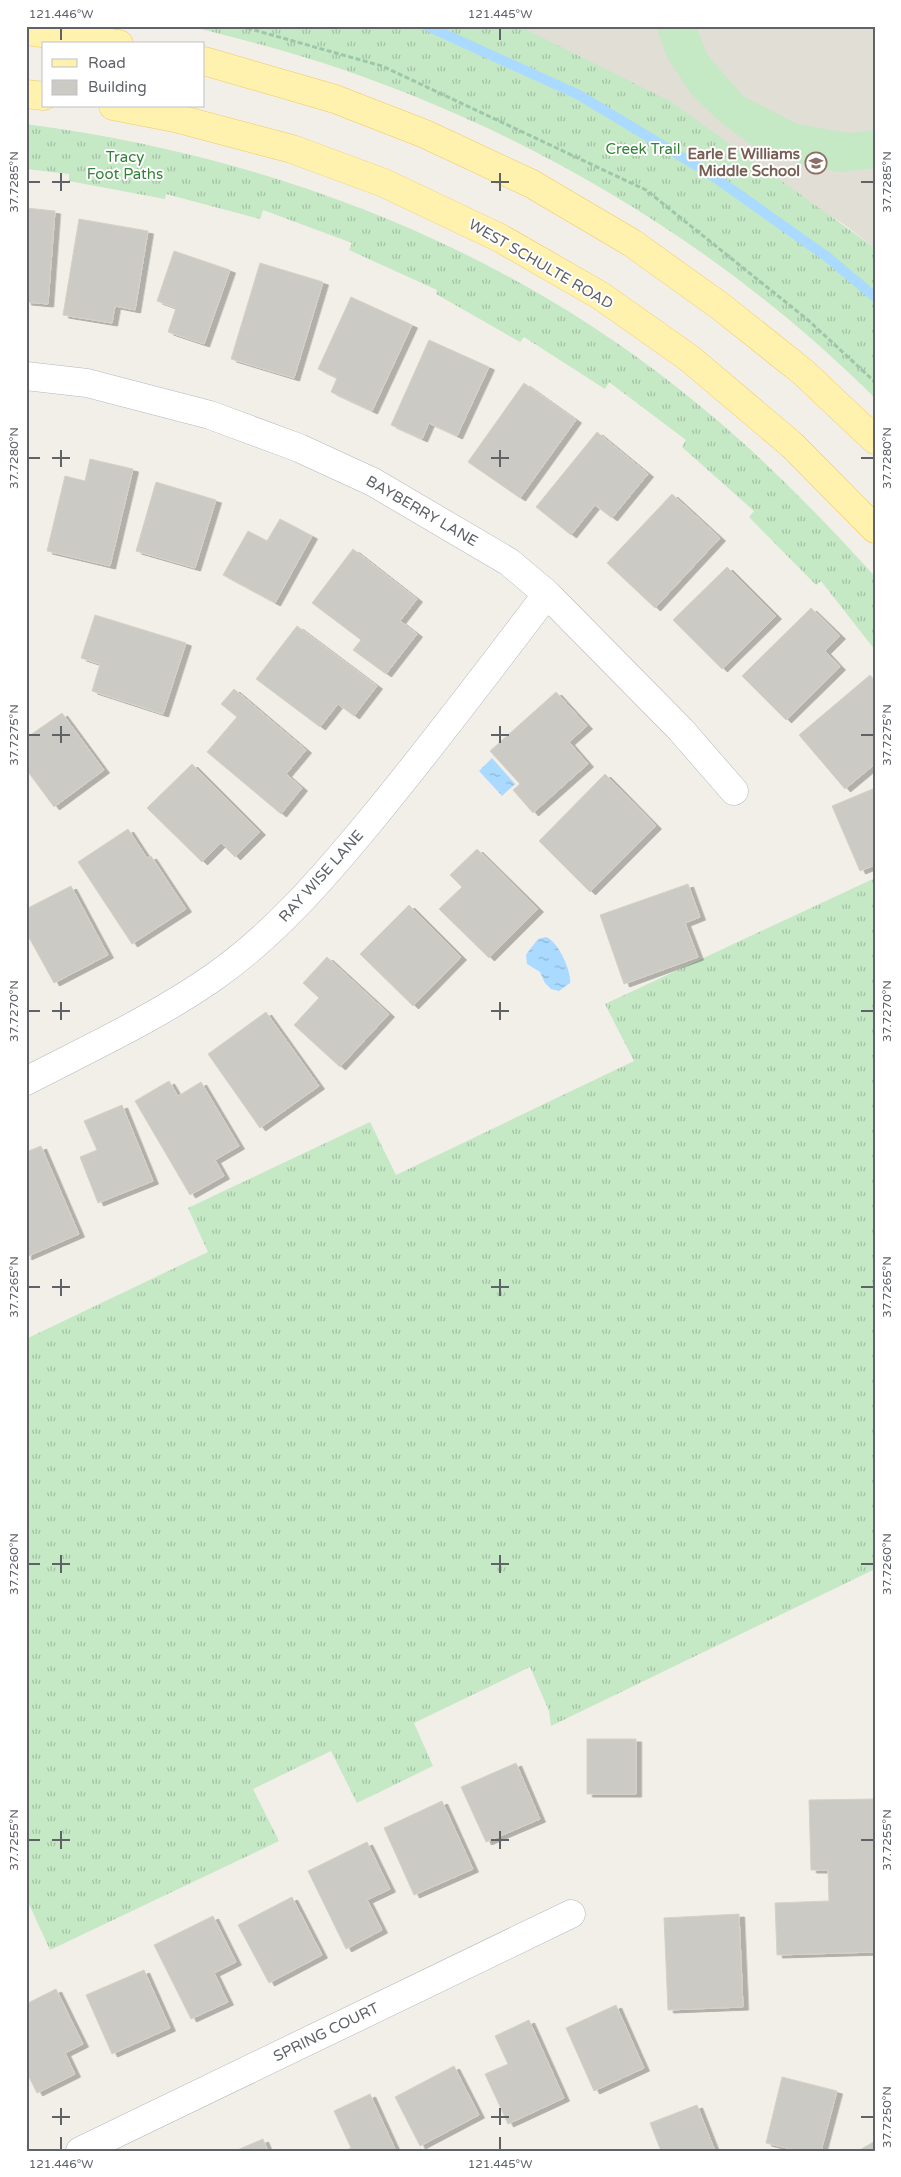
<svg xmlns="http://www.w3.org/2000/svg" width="901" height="2177" font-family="'Varela Round',sans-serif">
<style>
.education{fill:#e1ded6}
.grass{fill:url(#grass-tufts)}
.pitch{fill:#c5e8c5}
.water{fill:url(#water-ripples)}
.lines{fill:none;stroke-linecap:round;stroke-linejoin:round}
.stream{stroke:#aadaff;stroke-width:10}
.building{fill:#cccac5;stroke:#d6d1c6;filter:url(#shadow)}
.minor-casing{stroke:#b5b8bc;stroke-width:29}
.major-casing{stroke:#f2c960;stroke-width:29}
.path{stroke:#9cc7a9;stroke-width:3;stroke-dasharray:5 2.5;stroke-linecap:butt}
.minor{stroke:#fff;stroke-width:28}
.major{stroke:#fff2af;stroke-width:28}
.ticks{fill:none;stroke:#5f6368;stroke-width:2}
.labels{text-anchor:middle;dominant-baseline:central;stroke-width:4;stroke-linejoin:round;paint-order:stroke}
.park-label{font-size:15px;fill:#348238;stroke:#fff}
.education-label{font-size:15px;font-weight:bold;fill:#785e54;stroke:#fff;text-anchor:end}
.street-label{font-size:15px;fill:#5f6368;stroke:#fff}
.neatline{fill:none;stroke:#5f6368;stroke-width:2}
.ticks-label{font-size:12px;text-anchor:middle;fill:#5f6368}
</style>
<defs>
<pattern id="grass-tufts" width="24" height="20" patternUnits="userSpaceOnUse" patternTransform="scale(1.25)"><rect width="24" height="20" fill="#c5e8c5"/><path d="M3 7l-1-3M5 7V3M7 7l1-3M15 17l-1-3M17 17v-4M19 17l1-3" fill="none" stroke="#a3c0a4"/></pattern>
<pattern id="water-ripples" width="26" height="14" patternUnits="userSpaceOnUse" patternTransform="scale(1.25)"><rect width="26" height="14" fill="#aadaff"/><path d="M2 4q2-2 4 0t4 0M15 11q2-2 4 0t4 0" fill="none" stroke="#8eb4d2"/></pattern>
<filter id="shadow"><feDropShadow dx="5.5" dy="3" stdDeviation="0" flood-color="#0004"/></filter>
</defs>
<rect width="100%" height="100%" fill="#f1efe8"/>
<path class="education" d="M519,26h356v222l-30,-23z"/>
<path class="grass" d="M189,26h330l151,75 205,147v150c-155,-154 -348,-269 -555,-336 -43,-14 -87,-25 -131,-36z
M26,124c235,31 460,114 648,261 72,56 134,118 195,185l6,7v73l-54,-69 -5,4 -67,-68 5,-6 -72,-64 4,-7 -77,-58 -4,7 -81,-52 -4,5 -84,-48 1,-4 -88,-40 3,-7 -89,-33 -3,9 -94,-25 -1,5 -96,-18v-7l-43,-5z
M875,878v691l-324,157 -2,-15 -19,-44 -116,56 19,43 -76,37 -26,-52 -78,38 26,52 -229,109 -22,-48 -2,1v-564l182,-87 -20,-44 182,-86 26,53 238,-114 -29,-57z"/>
<path class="pitch" d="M656,26h40l11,28 36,42 54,28 51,9 27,-3v38l-35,4 -43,-9 -43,-16 -35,-26 -28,-27 -24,-37z"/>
<path class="water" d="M492,758l23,26 -13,12 -23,-25z
M546,937c11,3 26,34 24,46l-11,8 -8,-2 -6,-6 -5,-11 -13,-8 -1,-9 2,-3 10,-13z"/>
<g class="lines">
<path class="stream" d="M427,26l152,69 128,77 119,84 49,41"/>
</g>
<path class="building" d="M26,208l29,3 -7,93 -22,-2z
M79,219l69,12 -13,79 -20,-4 -3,17 -49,-8z
M174,251l56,19 -26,74 -36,-12 8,-24 -19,-7z
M260,263l63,19 -29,96 -63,-19z
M351,297l61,28 -40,86 -41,-19 6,-14 -19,-9z
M429,340l60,27 -32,69 -28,-13 -7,16 -31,-14z
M524,383l52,37 -56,78 -52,-36z
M597,432l51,42 -36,44 -17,-13 -24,30 -35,-28z
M90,459l43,10 -23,97 -63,-15 18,-75 20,5z
M156,482l60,18 -21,68 -59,-17z
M672,494l48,44 -65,70 -48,-45z
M280,519l32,17 -37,67 -52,-28 25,-44 19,10z
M353,549l64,50 -17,22 17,13 -31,40 -33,-24 8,-10 -49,-37z
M727,567l49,49 -54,53 -49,-49z
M811,608l29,28 -15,15 15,16 -54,53 -44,-44z
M95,615l91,28 -23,71 -71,-23 8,-27 -19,-6z
M297,626l80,60 -23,30 -16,-12 -18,23 -64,-48z
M870,675l5,6v83l-30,25 -46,-54z
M234,689l72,61 -20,24 16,14 -21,26 -74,-62 30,-35 -16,-13z
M556,692l31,34 -18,16 19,22 -55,49 -20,-23 7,-6 -30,-33z
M62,713l42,57 -50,37 -28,-38v-31z
M192,764l68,68 -25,25 -14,-14 -19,19 -55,-54z
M605,774l51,52 -66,66 -51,-51z
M875,788v77l-15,6 -28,-65z
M128,829l19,29 4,-2 35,53 -54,35 -54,-82z
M477,849l61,60 -49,49 -50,-49 23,-22 -12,-12z
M688,884l12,33 -15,6 13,34 -74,27 -24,-69z
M71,886l37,69 -54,28 -28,-51v-23z
M409,905l52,52 -48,49 -53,-52z
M327,957l62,57 -49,53 -46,-42 25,-27 -16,-15z
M266,1012l53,74 -59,42 -52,-74z
M169,1081l9,15 23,-14 38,64 -24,14 9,16 -34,19 -55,-94z
M122,1105l31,76 -55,22 -18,-46 17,-7 -13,-29z
M41,1146l38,88 -53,23v-105z
M587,1739h49v55h-49z
M516,1763l24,56 -54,23 -25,-55z
M875,1799v153l-98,3 -2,-52 54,-2 -1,-31h-17l-2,-70z
M442,1801l31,68 -59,26 -30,-67z
M367,1842l23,47 -23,11 15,30 -36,19 -38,-78z
M292,1897l30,58 -53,28 -31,-58z
M739,1914l4,93 -75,3 -4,-92z
M213,1916l23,46 -22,11 14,29 -37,17 -37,-74z
M144,1970l26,58 -58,26 -26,-59z
M56,1989l27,55 -18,9 10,21 -38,19 -11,-22v-67z
M616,2005l28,63 -50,23 -28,-63z
M529,2020l35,78 -56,26 -23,-50 23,-10 -13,-28z
M454,2066l25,49 -59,31 -25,-49z
M782,2077l55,14 -16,60h-22l-33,-8z
M370,2094l26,57h-52l7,-3 -17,-37z
M697,2105l18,46h-54l-11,-28z
M263,2139l5,12h-33z
M875,2141v10h-17z"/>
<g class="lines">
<g class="minor-casing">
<path id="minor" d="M26,376l61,7 123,32 89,33 74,34 136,80 38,32 134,136 53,61
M26,1081c64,-33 129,-63 188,-104 61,-43 110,-100 157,-157 61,-74 118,-150 176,-226
M80,2151l491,-237"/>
</g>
<g class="major-casing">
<path id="major" d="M26,31l93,13
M204,61l131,38 90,35 107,50 100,59 88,63 83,66 72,68
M26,94l18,2
M113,106l62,12 117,31 92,34 116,55 101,58 88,62 103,87 83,84"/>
</g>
<path class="path" d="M240,26l142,40 264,124 162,130 67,62"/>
<use href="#minor" class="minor"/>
<use href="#major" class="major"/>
</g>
<path class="ticks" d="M61,28v12M500,28v12M61,173v18M500,173v18M28,182h12M52,182h18M491,182h18M861,182h13M61,450v17M500,450v17M28,458h12M52,458h18M491,458h18M861,458h13M61,726v17M500,726v17M28,735h12M52,735h18M491,735h18M861,735h13M61,1002v18M500,1002v18M28,1011h12M52,1011h18M491,1011h18M861,1011h13M61,1279v17M500,1279v17M28,1287h12M52,1287h18M491,1287h18M861,1287h13M61,1555v18M500,1555v18M28,1564h12M52,1564h18M491,1564h18M861,1564h13M61,1831v18M500,1831v18M28,1840h12M52,1840h18M491,1840h18M861,1840h13M61,2108v17M500,2108v17M52,2117h18M491,2117h18M861,2117h13M61,2137v13M500,2137v13"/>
<defs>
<g id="school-ring" transform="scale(1.125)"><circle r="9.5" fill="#fff" stroke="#8d6e63" stroke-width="1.5"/><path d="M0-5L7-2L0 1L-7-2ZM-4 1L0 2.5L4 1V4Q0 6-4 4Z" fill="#8d6e63"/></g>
</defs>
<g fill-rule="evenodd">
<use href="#school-ring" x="816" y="163"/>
</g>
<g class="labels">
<g class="park-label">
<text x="643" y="149">Creek Trail</text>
<text x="125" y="157">Tracy<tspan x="125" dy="17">Foot Paths</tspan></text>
</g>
<g class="education-label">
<text x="800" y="154">Earle E Williams<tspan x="800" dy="17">Middle School</tspan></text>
</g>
<g class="street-label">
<text transform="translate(541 264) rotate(30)">WEST SCHULTE ROAD</text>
<text transform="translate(422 511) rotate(30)">BAYBERRY LANE</text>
<text transform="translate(321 876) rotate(-48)">RAY WISE LANE</text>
<text transform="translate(326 2032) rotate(-26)">SPRING COURT</text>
</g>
</g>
<rect width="901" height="2177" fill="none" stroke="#ffffff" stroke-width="55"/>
<rect x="42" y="42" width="162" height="65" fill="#ffffff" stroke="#bfc1c3"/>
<rect x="52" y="59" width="25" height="8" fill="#fff2af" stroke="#bfc1c3"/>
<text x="88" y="68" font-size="15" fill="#5f6368">Road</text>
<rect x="52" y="80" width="25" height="15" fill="#cccac5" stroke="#bfc1c3"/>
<text x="88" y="92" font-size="15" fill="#5f6368">Building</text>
<rect x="28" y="28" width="846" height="2122" class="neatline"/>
<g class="ticks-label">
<text x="61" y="18">121.446°W</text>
<text x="500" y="18">121.445°W</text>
<text transform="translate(14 182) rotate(-90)" y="4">37.7285°N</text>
<text transform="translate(887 182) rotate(-90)" y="4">37.7285°N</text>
<text transform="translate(14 458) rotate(-90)" y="4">37.7280°N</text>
<text transform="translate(887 458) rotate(-90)" y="4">37.7280°N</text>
<text transform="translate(14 735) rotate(-90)" y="4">37.7275°N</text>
<text transform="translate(887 735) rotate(-90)" y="4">37.7275°N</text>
<text transform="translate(14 1011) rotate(-90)" y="4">37.7270°N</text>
<text transform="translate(887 1011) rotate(-90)" y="4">37.7270°N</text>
<text transform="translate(14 1287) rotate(-90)" y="4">37.7265°N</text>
<text transform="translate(887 1287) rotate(-90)" y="4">37.7265°N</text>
<text transform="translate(14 1564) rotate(-90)" y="4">37.7260°N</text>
<text transform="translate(887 1564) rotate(-90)" y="4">37.7260°N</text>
<text transform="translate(14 1840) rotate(-90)" y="4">37.7255°N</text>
<text transform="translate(887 1840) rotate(-90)" y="4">37.7255°N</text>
<text transform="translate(887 2117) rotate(-90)" y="4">37.7250°N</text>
<text x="61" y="2168">121.446°W</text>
<text x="500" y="2168">121.445°W</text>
</g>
</svg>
